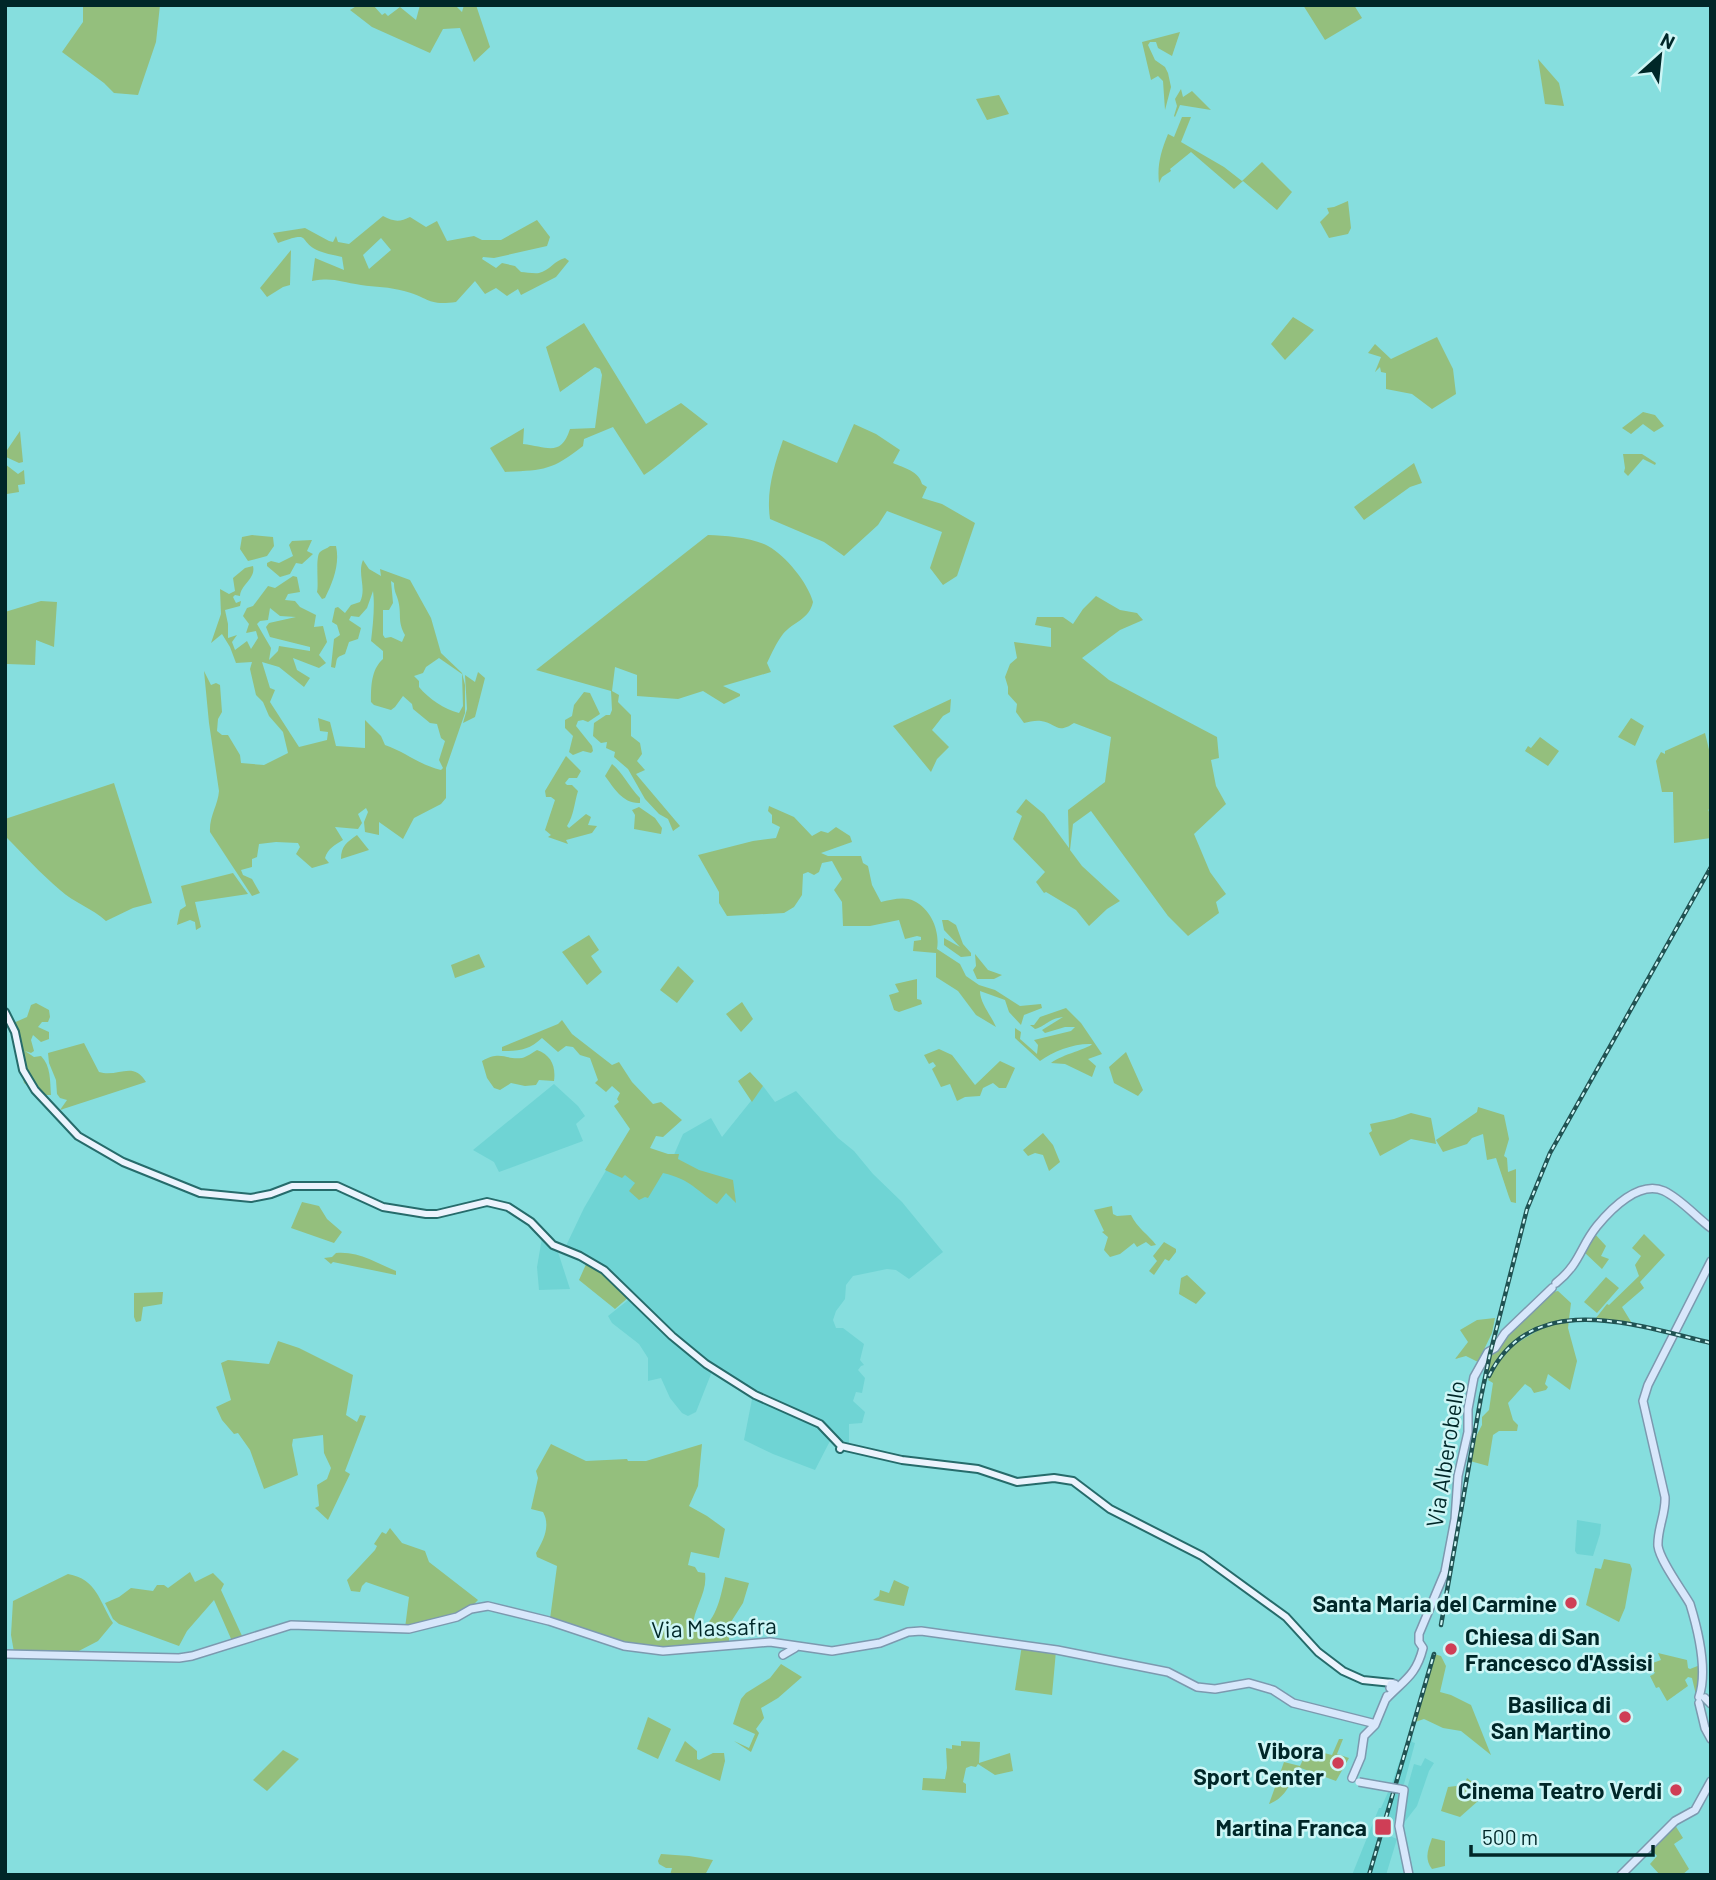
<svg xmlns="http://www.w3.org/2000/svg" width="1716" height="1880" font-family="Barlow,sans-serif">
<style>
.built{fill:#6fd4d4}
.green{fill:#94bf7d;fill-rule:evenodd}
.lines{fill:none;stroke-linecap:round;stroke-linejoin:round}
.secondary-casing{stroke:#266b6b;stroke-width:10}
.primary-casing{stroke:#7c99af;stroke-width:10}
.secondary{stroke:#ecf3fd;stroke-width:6}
.primary{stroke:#d8e7fb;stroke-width:7}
.rail-casing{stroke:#205353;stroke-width:4.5}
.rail{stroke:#cdf6f6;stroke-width:2;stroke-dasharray:5;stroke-linecap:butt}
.primary-bridge-casing{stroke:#7c99af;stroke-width:10;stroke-linecap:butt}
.primary-bridge{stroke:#d8e7fb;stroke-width:7}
.poi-dot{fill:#cf3e56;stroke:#cdf6f6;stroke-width:2.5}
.labels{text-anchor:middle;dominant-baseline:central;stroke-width:5;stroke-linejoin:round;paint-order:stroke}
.street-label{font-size:23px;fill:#002728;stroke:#cdf6f6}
.poi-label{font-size:23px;font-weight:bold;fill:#002728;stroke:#cdf6f6;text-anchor:end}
</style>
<rect width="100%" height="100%" fill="#86dede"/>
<path class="built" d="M554,1084l24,22 7,10 -9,8 7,17 -84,31 -5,-10 -21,-12z
M763,1086l12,16 21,-11 42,47 16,13 19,23 29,28 41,50 -34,27 -13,-9 -9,-1 -34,7 -7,9 -1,14 -9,12 -3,9 3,8h7l21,16 -4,16 4,5 -3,1 -3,4 7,8 -3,15 -6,-1 -3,9 12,11 -3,11 -13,1v23l-19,-6 -15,29 -42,-16 -29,-14 9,-46 -40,-25 -17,43 -8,4 -6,-3 -12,-15 -9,-20 -13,3v-23l-9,-14 -27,-21 -4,-7 24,-19 -29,-27 -39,-20 20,-42 31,-53 58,2 10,-23 28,-16 11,19z
M542,1238l15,11 13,40 -31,1 -2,-23z
M1577,1520l24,4 -1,10 -7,22 -16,-2 -2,-3z
M1413,1722l2,1 -4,12 2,1 -1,6 3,1 -11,41 -5,3 -1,4 3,6 -11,39 7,3 -11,36h-34l27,-67h2l11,-25z
M1425,1758l9,5 -5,8 -12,35 -14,18 -2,-1v-13l13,-46 7,2z"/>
<path class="green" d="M83,5h77l-4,37 -18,53 -24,-2 -10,-10 -42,-31 21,-30z
M358,5h15l9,10 3,-2 3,3 12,-9 16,13 4,-15h35l7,7 2,-7h12l14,42 -16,15 -14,-34 -17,1 -13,24 -58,-26 -22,-17z
M1303,5h51l8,13 -37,22z
M1180,32l-8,24 -14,-8 -2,-6h-6l-2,3 7,15 10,7 3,6 3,14 -6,23 -2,-29 -5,-5 -7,4 -9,-38z
M1538,59l21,24 5,23 -19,-2z
M1181,89l2,8 9,-6 19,19 -31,-5 -5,12 -1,-1 3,-10 -2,-7z
M999,95l10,19 -22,6 -11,-21z
M1182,117h9l-10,25 43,25 18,14 20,-19 30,30 -15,18 -34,-29 -9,8 -43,-37 -21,17 1,2 -9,6 -3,6c-2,-18 2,-32 9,-49l6,3z
M1348,201l3,27 -3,6 -19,4 -9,-16 9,-9 -2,-5 7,-1z
M383,216c11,6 17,6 27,1l16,10 11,-6 10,20 27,-5 8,4h19l36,-20 13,17 -3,9 -53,12 -11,-1 -1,2 14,9 6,-5 13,3 6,6c5,0 13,2 18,1 10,-2 16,-13 26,-15l4,3 -13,16 -35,18 -3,-6 -11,7 -11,-8 -11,6 -10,-13 -19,21c-30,4 -27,-5 -52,-11 -14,-4 -29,-4 -43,-6 -21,-3 -27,-8 -49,-4l3,-23 29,12 -2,-13c-7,-2 -16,-3 -23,-6 -23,-10 -5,-21 -41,-8l-5,-10 32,-5 24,13 4,1 3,-6 2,6 11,2zM381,238l10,12 -22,19 -6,-14z
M291,250l-1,35 -7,2 -16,10 -7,-9z
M1293,317l21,13 -29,30 -14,-16z
M584,323l62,101 35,-21 27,21c-23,17 -41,36 -64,51l-31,-48 -29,12 -1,7c-32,25 -39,24 -78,26l-15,-24 34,-20 -1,16c25,3 38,13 47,-15l25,-1 7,-53 -2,-6 -5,-2 -35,25 -14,-45z
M1437,337l16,32 3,25 -24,15 -20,-15 -26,-5v-16l-5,-1 -1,-5 -5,5 6,-15 -13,-4 7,-9 16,15z
M1643,412l12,3 9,11 -10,6 -11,-8 -12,10 -9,-6z
M854,424l22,10 24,16 -7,13c11,5 26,8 29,21l5,3 -5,11 20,6 33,19 -18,53 -14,9 -13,-17 12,-36 -55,-21 -9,14 -34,31 -20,-14 -54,-23c-4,-28 4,-53 13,-79l54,23z
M20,431l3,31 -4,1 -13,-6 -1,-4z
M1623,454h19l14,9 -1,2 -12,-6 -15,17 -4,-4 1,-4z
M1414,463l8,20 -12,4 -46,33 -10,-13z
M5,464l13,10 6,-4 1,14 -7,1 1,7 -12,2z
M252,535l21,2 1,9 -7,10 -19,5 -8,-12 2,-12z
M708,535c18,1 43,2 60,11 18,10 40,37 45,56 -4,18 -19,19 -30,32 -7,9 -11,19 -16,29l4,9 -48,14 17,8v2l-16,8 -21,-13 -25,8 -41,-3v-21l-22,-8 -3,24 7,4 -1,7 13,13v21l9,7 2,11 -5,7 8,9 -9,4 44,52 -7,5 -5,-12 -9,-5 -14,-15 -17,-30 -14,-12 1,-5 -9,-4 1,-6 -6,1 -8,-7 1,-13 12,-8h4l2,-5 -1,-19 -75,-21z
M312,540l-5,11 6,3 -11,10 -6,-1 -6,11 -10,3 -13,-11v-3l4,-2 8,2 14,-7 -4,-11 3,-4z
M330,546h6c4,18 -3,36 -11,52l-3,1 -5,-7c2,-8 -2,-35 3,-40 3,-3 7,-3 10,-6z
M363,560l6,9 12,7 -1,-7 30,11 21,38 10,35 21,20 3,12v28l-19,55v30l-5,6 -27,14 -11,21 -24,-17v13l-14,-3 -1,-10 4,-10 -2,-4 -8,6 4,9 -4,6 -23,-2 8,13c-8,5 -15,8 -18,18l4,5 -17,5 -16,-14 4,-7 -2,-4 -22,-1 -17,2 -2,13 -5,2v8l-11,3 2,5 9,4 8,14 -8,3 -42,-64c-1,-15 8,-27 9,-41l-10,-68 -5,-52 7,14 5,-2 4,2 2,27 -4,7 -1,12 5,4h6l12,20 1,8 23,2 24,-12 -5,-21 -14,-16 -6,-14 -7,-7 -6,-26 2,-7 -16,1 -6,-16 -8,-13 -11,9 10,-29 -1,-25 9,5 6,-3 -2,-13 12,-10 8,-2c3,13 -12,18 -13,30l-5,-1 -2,2 3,6 5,-2 -1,5 -15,4 3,14v14l9,-3 -5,7 3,8 12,-9 4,8 7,-11 -2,-7 -10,2 3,-9 -6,-8 4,-8 6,-2 15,-20 7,2 18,-12 4,1 3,15 -12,2 -3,6 10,1 5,6 16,8 -2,12 9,-1 4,16 -8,13 7,8 -7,5 -26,-10 4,12 13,8 -6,9 -25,-20 -17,-5 8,26 5,2 -5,12 29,45 28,-7 1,-8 -8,-1 -2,-13 12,4 6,24 29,2v-28l16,16 4,9c20,7 35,20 56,25l2,-2 -4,-8 6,-19 -4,-3 -4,-14 -7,-1 -17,-14 -1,-5 -9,-8 -8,11 -4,3 -17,-5 -3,-3c0,-16 0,-32 12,-43v-8l-12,-10c2,-16 4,-36 2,-50l-6,17 -8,9 -8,-1 -2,4 12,8 -3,11 -9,3 -4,12c-11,4 -7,5 -10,14l-4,-1 3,-28 6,-4 -3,-10 -5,-3 3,-14 3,-1 7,6 6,-8 9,-3c7,-14 -3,-28 3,-42zM391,581l3,2c0,8 2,10 4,17 4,14 -1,21 7,35l-3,7 -11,-5 -6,1 -2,-3v-25h6l4,-7zM270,608l10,8 16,1 -27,6 -3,4 4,10 40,10v4l-31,-5 -1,5 -9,9 2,-12 -14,-24 3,-3 8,-1zM439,658l23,16 1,32 -4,7c-15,-4 -30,-14 -40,-26v-6l-5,-5 9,-3 3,-6z
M1096,596l24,14 17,3 6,7 -23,10 -38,28 27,22 108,57 2,21 -8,2 5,26 10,18 -32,30 16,38 16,22 -10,8 3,11 -31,23 -20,-20 -77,-105 -18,13 -3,26 12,16 38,35 -13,8 -18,17 -13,-16 -30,-18 -2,1 -8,-11 9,-10 -32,-33 9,-23 -6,-4 10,-13 18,15 25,34 -1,-38 37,-28 6,-45 -37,-14c-18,12 -17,0 -33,-2 -5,-1 -12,1 -17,2l-8,-11 1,-8 -9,-10v-7l-3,-10 5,-13 7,-6 -3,-16 37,5v-19l-16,-3 2,-8h26l10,7 10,-15z
M41,601l16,1 -3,45 -18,-7 -1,25 -28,-1 -2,-52z
M478,672l7,6 -10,39 -12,6 4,-14 -2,-34 10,7z
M584,692l6,1 10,21 -12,8 -5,-2 -5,1 -2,5 16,20 1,5 -2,2 -8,-2 -10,4 -4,-3 4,-16 -8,-8v-8l7,-4 2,-11z
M951,699l-1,13 -7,4 -11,14 17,17 -12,12 -6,13 -38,-46z
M1631,718l13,8 -9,20 -17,-9z
M1705,733l6,25v54l-3,-3 3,8v21l-37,5 -1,-51h-11l-6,-31 5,-9 4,2v-3z
M1540,737l19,14 -11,15 -23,-15 3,-5 3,2z
M566,756l15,15 -4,7h-8l-4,5 2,2h5l6,6c-4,13 -4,24 -11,35l2,2 17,-14 5,3 -3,8 9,1 -5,7 -26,7 2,4 -20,-7 3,-2 -6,-5 10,-30 -4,-3h-5l-1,-6z
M612,764c11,9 17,23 28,34v5c-17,1 -26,-15 -35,-27z
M114,783l38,120 -19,5 -27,13c-14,-13 -32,-18 -46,-31 -19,-16 -37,-36 -55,-54v-17z
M769,806l25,11 18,19 9,-5 7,2 8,-6 14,9 2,6 -31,11 7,3h33l2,7 5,3 4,19 9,17c10,-2 23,-6 33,-1 18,9 26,31 23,48l23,15 6,12 13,9 16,5 25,16 21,-2 1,4 -18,7 -3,10 -12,-13 -4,-12 -25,-9c0,12 11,24 16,36l-20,-12 -18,-24 -22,-14v-24l-23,-2 1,-10 7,-1v-3l-4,-1 -12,3 -6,-19 -29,6h-27l-1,-24 -8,-12 8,-11 -10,-18 -10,2 -3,9 -5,3 -6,-3 -5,2 -1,21 -8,12 -10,6 -57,3 -8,-13v-11l-21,-37 55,-14 23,-3 4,-11 -8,-4v-8l-4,-4z
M639,807l16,11 7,10 -1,6 -27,-5 1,-14 -3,-5z
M357,835l12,15 -28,9c0,-13 6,-17 16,-24z
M233,873l15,21 -53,8 6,25 -5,3 -1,-8 -5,-2 -13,5 3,-15 6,-4 -5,-20z
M942,920h6l8,5 7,19 8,9v3l-10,1 -17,-12v-7l16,9 -16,-17z
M589,935l10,15 -8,6 11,16 -15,13 -25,-33z
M479,954l6,13 -30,11 -4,-13z
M975,954l13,16 14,5 -8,4h-17l-4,-9 3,-4z
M678,966l16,15 -17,22 -17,-13z
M917,979v20l4,1 1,4 -23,8 -5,-2 -5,-15 10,-3 -4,-8z
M742,1002l11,17 -12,13 -15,-18z
M36,1003l13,7 1,7 -2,5h-6l-4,5 11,5v7l-8,3 -8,-7 -2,5 3,11 -3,2 -6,-2 9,6 7,-1c10,10 9,25 10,39h-11l-16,-12 -13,-59 16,-7 4,-12z
M1066,1008l15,15 21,31 -14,5 8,7 -4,11 -27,-13 -14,-1c12,-9 37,-14 41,-19 -17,-1 -39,7 -52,17l-25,-23v-10l6,4 -1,7 17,15 1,-9 -4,-5 37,-9 4,-4h-10l-20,6 -3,-3 21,-13c-15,2 -17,9 -28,12l-5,-4h4l6,-8z
M562,1020l10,14 40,31 7,-3 13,20 21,22 8,-2 21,18 -19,17 -7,-1 -6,12 18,6h11l-1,5 21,11 34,10 3,23 -10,-10 -9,11c-23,-15 -25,-24 -54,-31l-15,25 -3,-1 -6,3 -10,-9 6,-8 -10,-8 -3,3 -17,-8 25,-41 -16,-23 5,-4 -2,-3 3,-6 -8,-7 -6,6 -11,-9 3,-3 -8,-22 -10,-3 -7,-8 -7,-1 -8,6 -16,-14c-13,12 -22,13 -40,13v-4l56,-23z
M84,1043l15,29c19,6 34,-12 47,10l-86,28 7,-10 -7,-2 -3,-4 -1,-14 -7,-17 -1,-10z
M939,1049l13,6 23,30 25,-24 15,7 -9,20h-7l-6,-5 -10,5 -3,8 -15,1 -8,4 -7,-17 -9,3 -9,-18 4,-3 -3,-4 -4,2 -5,-9z
M537,1050c14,5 19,16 17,31l-15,-1 -3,5 -11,1 -14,-3 -11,7 -6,-2 -7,-10 -5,-17c19,-11 23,-1 40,-3 5,-1 11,-6 15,-8z
M1126,1052l17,38 -5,6 -24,-13 -5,-16z
M750,1072l13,14 -11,16 -14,-21z
M1478,1107l26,8 5,24 -5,17 3,2 1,14 8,-3v34l-5,-1 -2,-5 -13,-39 -9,2 -4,-26 -11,4 -5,6 -24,8 -7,-12 41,-28z
M1411,1113l20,5 5,26 -25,-5 -31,17 -11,-23 3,-2 -2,-7 24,-5z
M1043,1133l10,12 7,17 -11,9 -6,-16 -8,-2 -7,3 -5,-6z
M302,1202l17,4 8,13 15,13 -8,11 -43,-15z
M1112,1206l1,8 4,2 14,-1c6,13 18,20 25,30l-5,1 -5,-4 -9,5 -3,-4 -14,11 -10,3 -6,-7 4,-13 -6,-5 2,-1 -10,-21z
M1594,1233l12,13 -5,10 8,3 -7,10 -18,-17z
M1644,1234l21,21 -25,27 4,6 -22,19 11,18 -37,-7 11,-14 2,1 30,-29 -4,-11 6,-9 -9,-8z
M1164,1242l12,7v3l-7,9 -4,-2 -11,16 -5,-4 8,-10 -4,-5z
M336,1253c23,-2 40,10 60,18v4l-63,-13 -2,2 -7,-6 8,-1z
M587,1262l15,9 28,25 -15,13 -36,-29z
M1187,1275l19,18 -10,11 -17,-10 2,-16z
M1606,1277l13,11 -22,25 -13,-11z
M1558,1291l13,12 -2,16c-20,6 -40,11 -55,26l26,-16 29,-9 -1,8 9,33 -7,29 -22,-16 -3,10 3,3 -2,3 -12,3 -3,-5 -6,-4 -17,19 5,17 5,5 -1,6h-18l-6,4 -5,31 -18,-5 3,-19 9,-17v-8l7,-7 4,-27 -5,-3 11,-19 9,-10 -10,9 -14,25 8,-34 14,-16 47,-43z
M163,1292l-1,12 -19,3 -2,14 -5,1 -2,-5v-24z
M1495,1318l-3,15 -14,29 -12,-6 -11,3 13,-17 -8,-12 17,-10z
M278,1341l21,7 54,27 -7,40 11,7 3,-7 6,1 -21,55 5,3 -22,46 -13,-12 4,-2 -2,-21 10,-6 4,-11 -7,-15 -1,-18 -30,4 -1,6 6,30 -34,14 -14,-39 -12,-17 -4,1 -12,-14 -6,-13 15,-7 -10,-37 7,-3 41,4z
M551,1444l35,17 41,-2 1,2h18l56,-17 -4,42 -9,20 18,10 18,13 -6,29 -28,-6 -3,13 7,2 3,5 7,1c3,20 -12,36 -12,54l8,2c16,-10 20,-34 24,-52l24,6 -6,20 -14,22v19l-56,5 -47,-4 -76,-26 7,-53 -20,-9 -1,-4c7,-12 15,-27 7,-41l-12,-3 7,-31 -2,-7z
M390,1528l12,15 23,8 4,11 49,38c-17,20 -48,22 -73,28l4,-31 -43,-15 -4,4 -2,6 -9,-1 -4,-11 28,-30 2,-4 -3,-2 8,-12 4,2z
M1604,1559l26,5 2,5 -7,39 -6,14 -33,-17 9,-37 6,1z
M190,1572l5,10 18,-9 11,11 -3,6 22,48 -11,3 -18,-41 -27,31 -8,15 -60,-22 -6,-5 -8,-16 14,-6 12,-9 22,3 4,-6h7l4,3z
M68,1574c29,5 31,27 45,49l-15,18 -25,13 -59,-2 -3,-17 2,-34z
M894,1580l15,7 -5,19 -31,-6 6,-4 1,-6 9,3z
M1022,1645l34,6 -4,44 -37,-5z
M1658,1653l29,7 1,8 2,1 10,-4v18l-4,12 -4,-17 -4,-1 -3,3 3,6 -21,15 -8,-14 -3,1 -6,-12 4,-2 1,-2h-5l-3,-7 14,-5z
M1434,1654l7,2 5,10 -6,26 11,3 20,10 20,50 -30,-24 -18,-3 -19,-9 -9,3z
M781,1664l21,13 -24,21 -17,10 3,10 -8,11 3,4 -8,19 -17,-11 15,7 6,-14 -22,-10 8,-25 5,-6 24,-15z
M648,1717l23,12 -13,30 -21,-10z
M1339,1739h4l-6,15 12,4 -13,23 -38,-14c-7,15 -12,31 -29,37l15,-42 16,4 8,-17 24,6z
M685,1741l12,10v8l2,1 14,-7h11l1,8 -5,20 -45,-20z
M961,1741l19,1 -1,21 31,-10 3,18 -18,4 -17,-11 -2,3 -5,-1 -5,2 -3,14 3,2v9l-44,-3 1,-12 22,1 2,-11 -1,-20 6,1v-4l9,1z
M283,1750l16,9 -32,32 -14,-11z
M1467,1778l20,15 -27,24 -19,-6 7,-24 16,-2z
M1675,1825l8,13 -9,6 15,25 -7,6h-22l-10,-11 7,-8 -6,-7z
M1432,1838l13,3v25l-13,3c-8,-11 -4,-19 0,-31z
M661,1854l28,2 24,4 -8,15h-35l2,-7h-6l-7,-4 -1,-3z"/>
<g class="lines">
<g class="secondary-casing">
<path id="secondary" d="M5,1012l10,20 8,38 12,20 43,46 45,26 77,31 51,5 20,-4 21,-8h45l46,21 43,7h11l50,-12 21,5 23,15 22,23 27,11 24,14 68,66 34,28 49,31 65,29 20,21
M840,1449l1,-3 61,14 76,9 39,13 37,-4 19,3 37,28 92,47 84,61 32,35 25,19 20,9 29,3"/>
</g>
<g class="primary-casing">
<path id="primary" d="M1556,1283c24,-19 24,-36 41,-57 14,-17 42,-46 67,-35 17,8 32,26 47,37
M5,1654l174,4 13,-2 99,-31 118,4 48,-12 14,-8 17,-3 61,15 75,25 39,5 107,-9 62,9 48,-8 28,-11 13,-1 136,19 111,22 29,15 18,2 34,-6 24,7 20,13 79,20
M783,1655l12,-7
M1394,1690l-4,-2 1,-4h4l1,4
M1699,1697c9,-27 -1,-67 -9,-93 -8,-14 -30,-43 -32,-58 -1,-17 8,-32 7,-49l-22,-96 5,-16 63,-124
M1705,1698l6,6
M1386,1699c18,-19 30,-23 37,-51l-4,-6v-8l26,-62 10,-53 3,-43 10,-44v-23l6,-32 14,-25 7,-4 10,-15 47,-45
M1699,1703l6,25 6,11
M1352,1778l9,-21 3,-21 11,-11 12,-29
M1399,1789l5,1 -5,36 10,49
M1621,1875l54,-54 20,-11 16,-29"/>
</g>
<use href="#secondary" class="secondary"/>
<use href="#primary" class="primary"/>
<g class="rail-casing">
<path id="rail" d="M1489,1376c44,-89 149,-50 222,-33
M1441,1625l40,-228 9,-43 37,-145 23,-56 161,-286
M1369,1875l65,-221"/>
</g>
<use href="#rail" class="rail"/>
<g class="primary-bridge-casing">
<path id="primary-bridge" d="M1359,1782l40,7"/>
</g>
<use href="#primary-bridge" class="primary-bridge"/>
</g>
<g class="poi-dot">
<circle cx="1571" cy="1603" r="7"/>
<circle cx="1451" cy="1649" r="7"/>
<circle cx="1625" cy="1717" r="7"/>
<circle cx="1338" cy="1763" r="7"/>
<circle cx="1676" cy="1790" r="7"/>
<rect x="1374" y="1818" width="18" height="18" rx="3.5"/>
</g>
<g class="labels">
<g class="street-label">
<text transform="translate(1445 1454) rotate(-81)">Via Alberobello</text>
<text transform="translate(714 1627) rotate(-2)">Via Massafra</text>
</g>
<g class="poi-label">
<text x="1557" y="1603">Santa Maria del Carmine</text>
<text x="1465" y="1636" text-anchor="start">Chiesa di San<tspan x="1465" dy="26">Francesco d'Assisi</tspan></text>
<text x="1611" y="1704">Basilica di<tspan x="1611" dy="26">San Martino</tspan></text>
<text x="1324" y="1750">Vibora<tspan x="1324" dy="26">Sport Center</tspan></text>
<text x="1662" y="1790">Cinema Teatro Verdi</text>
<text x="1367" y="1827">Martina Franca</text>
</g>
</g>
<rect width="1716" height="1880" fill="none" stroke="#002728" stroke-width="14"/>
<g transform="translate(1660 56) rotate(27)" stroke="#cdf6f6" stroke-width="5" paint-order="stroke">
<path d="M0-5L12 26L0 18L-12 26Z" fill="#002728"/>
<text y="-10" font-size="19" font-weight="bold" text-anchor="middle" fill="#002728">N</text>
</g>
<path d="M1471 1845v10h182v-10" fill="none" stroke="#002728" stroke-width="3.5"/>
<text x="1482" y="1845" font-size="21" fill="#002728" stroke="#cdf6f6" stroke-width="5" paint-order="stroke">500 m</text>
</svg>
